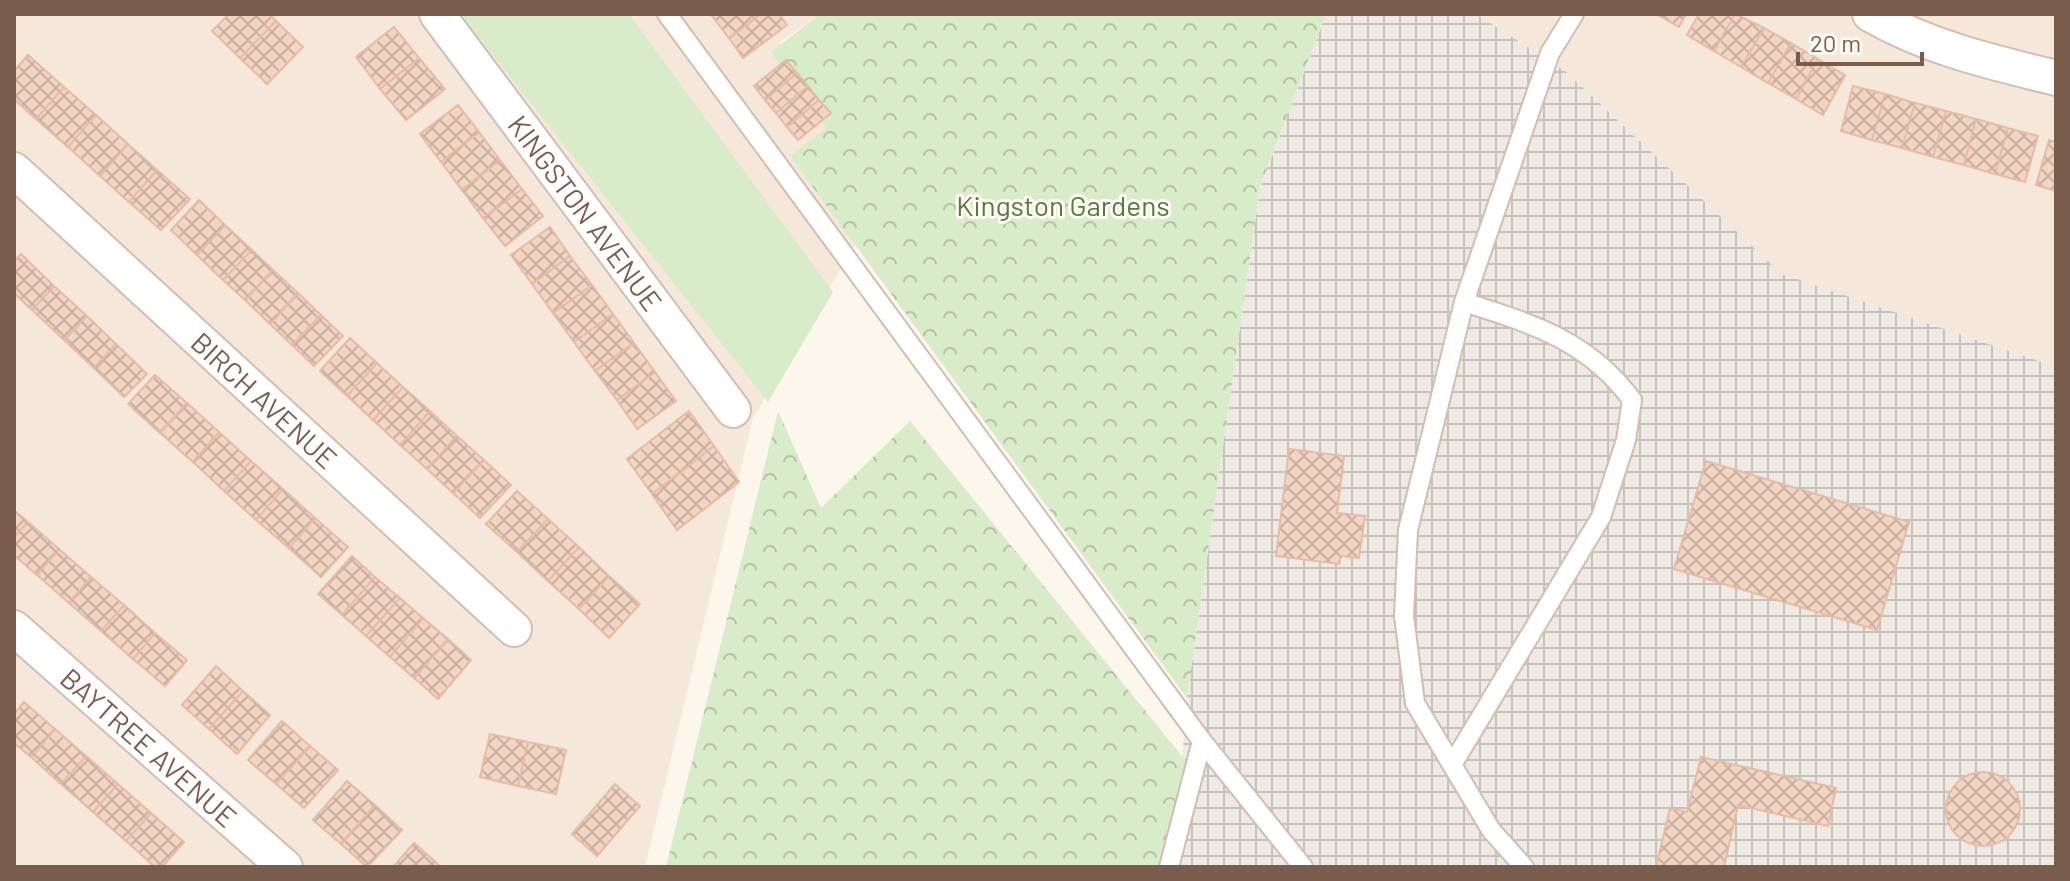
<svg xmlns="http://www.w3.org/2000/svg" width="2070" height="881" font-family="Barlow,sans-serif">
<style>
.residential{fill:#f5e8da}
.industrial{fill:url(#industrial-grid)}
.grass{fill:#d8ecc9}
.forest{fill:url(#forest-crowns)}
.building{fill:url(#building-cross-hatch);stroke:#e6bba3;stroke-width:2}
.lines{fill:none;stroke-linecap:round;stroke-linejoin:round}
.service-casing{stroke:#d1beb0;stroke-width:22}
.minor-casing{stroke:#d1beb0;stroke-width:38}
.service{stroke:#fff;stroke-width:18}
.minor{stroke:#fff;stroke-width:34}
.labels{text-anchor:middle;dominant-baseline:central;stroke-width:6;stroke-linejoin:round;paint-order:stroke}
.park-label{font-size:28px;fill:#537a41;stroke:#fffaf3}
.street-label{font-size:28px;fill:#7a5c4d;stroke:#fffaf3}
</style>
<defs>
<pattern id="industrial-grid" width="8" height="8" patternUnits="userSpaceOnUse" patternTransform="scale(2)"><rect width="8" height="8" fill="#efe9e4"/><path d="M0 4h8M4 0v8" fill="none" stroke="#c7c0bb"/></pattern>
<pattern id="forest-crowns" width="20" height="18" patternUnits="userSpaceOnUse" patternTransform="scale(2)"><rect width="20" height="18" fill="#d8ecc9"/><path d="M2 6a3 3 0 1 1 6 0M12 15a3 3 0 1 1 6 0" fill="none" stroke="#b4c2a5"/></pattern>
<pattern id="building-cross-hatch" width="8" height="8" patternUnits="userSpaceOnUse" patternTransform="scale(2)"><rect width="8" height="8" fill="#f3d5c3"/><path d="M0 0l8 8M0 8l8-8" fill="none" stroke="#cab0a1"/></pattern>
</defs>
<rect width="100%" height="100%" fill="#fdf6ec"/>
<path class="residential" d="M14,14h806l-40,28 101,159 -128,217 -108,449h-631z
M1476,14h580v353l-274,-93 -218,-204z"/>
<path class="industrial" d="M1326,14h150l88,56 218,204 274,93v500h-895l18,-73 8,-96 73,-510z"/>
<path class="grass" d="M460,14h169l204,278 -65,110z"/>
<path class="forest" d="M820,14h506l-66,173 -73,511 -397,-542 36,-28 -55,-76z
M778,411l43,97 89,-87 276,340 -27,106h-493z"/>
<path class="building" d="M229,14h40l7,7 -36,37 -28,-27z
M715,14h46l-32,24 -17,-22z
M761,14h18l8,11 -44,33 -14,-20z
M1656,14h30l-7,13z
M1699,14h36l-21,37 -27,-16z
M1735,14l29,14 -23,39 -27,-16z
M276,21l27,26 -36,37 -27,-26z
M394,27l25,31 -39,31 -24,-32z
M1764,28l27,15 -23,40 -27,-16z
M1791,43l27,16 -22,40 -28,-16z
M28,55l36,32 -28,32 -22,-20v-28z
M419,58l26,31 -39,31 -26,-31z
M1818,59l27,16 -22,40 -27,-16z
M786,60l11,13 -32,27 -11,-14z
M797,73l11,13 -32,27 -11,-13z
M808,86l11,14 -32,27 -11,-14z
M1853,86l32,8 -13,46 -31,-9z
M64,87l32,28 -28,32 -32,-28z
M1885,94l30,9 -13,45 -30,-8z
M819,100l12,13 -33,27 -11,-13z
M1915,103l31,8 -13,46 -31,-9z
M458,105l21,27 -38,30 -21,-28z
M1946,111l30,8 -12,46 -31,-8z
M96,115l32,29 -28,32 -32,-29z
M1976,119l32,9 -13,46 -31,-9z
M2008,128l30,8 -13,46 -30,-8z
M479,132l21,28 -38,30 -21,-28z
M2049,140l7,2v49l-20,-6z
M128,144l29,26 -28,32 -29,-26z
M500,160l22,29 -39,29 -21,-28z
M157,170l33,29 -29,31 -32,-28z
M522,189l21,27 -38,30 -22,-28z
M199,200l26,25 -28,30 -26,-25z
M225,225l27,25 -29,30 -26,-25z
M550,227l20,29 -38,28 -21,-29z
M252,250l21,20 -28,30 -22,-20z
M21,254l33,32 -22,24 -18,-17v-32z
M570,256l22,29 -39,28 -21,-29z
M273,270l25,23 -28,31 -25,-24z
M592,285l21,29 -39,28 -21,-29z
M54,286l33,30 -23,24 -32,-30z
M298,293l23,22 -29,30 -22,-21z
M613,314l21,29 -39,28 -21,-29z
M321,315l22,21 -29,30 -22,-21z
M87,316l29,28 -22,24 -30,-28z
M350,338l27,25 -30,33 -27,-25z
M634,343l21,29 -38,28 -22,-29z
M116,344l31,30 -23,23 -30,-29z
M377,363l26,24 -30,33 -26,-24z
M655,372l21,29 -39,28 -20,-29z
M155,375l32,28 -27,30 -32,-29z
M403,387l27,24 -30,34 -27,-25z
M187,403l32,29 -26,30 -33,-29z
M430,411l27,25 -30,33 -27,-24z
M689,411l25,35 -62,48 -25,-35z
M219,432l32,29 -27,30 -31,-29z
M457,436l27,24 -31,33 -26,-24z
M714,446l25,36 -62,48 -25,-36z
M1289,449l55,7 -7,57 28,3 -6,42 -18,-2 -2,8 -63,-8z
M484,460l27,25 -31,33 -27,-25z
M251,461l32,28 -27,31 -32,-29z
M1706,461l203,61 -32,108 -203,-61z
M283,489l32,29 -26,30 -33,-28z
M517,491l31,28 -31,33 -31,-28z
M14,510l14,12 -14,15z
M315,518l33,29 -27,30 -32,-29z
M548,519l31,28 -31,34 -31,-29z
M28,522l31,27 -22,26 -23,-20v-18z
M579,547l30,29 -30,33 -31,-28z
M59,549l32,28 -22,26 -32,-28z
M352,556l23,21 -33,38 -24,-21z
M609,576l31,28 -31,34 -30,-29z
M91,577l33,28 -23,26 -32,-28z
M375,577l25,21 -34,38 -24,-21z
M400,598l23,20 -33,39 -24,-21z
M124,605l31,28 -22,26 -32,-28z
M423,618l25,21 -34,39 -24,-21z
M155,633l32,27 -22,26 -32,-27z
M448,639l23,21 -33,39 -24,-21z
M216,666l27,25 -34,38 -27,-24z
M243,691l27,24 -33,39 -28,-25z
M24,702l31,27 -24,28 -17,-14v-29z
M282,721l28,25 -34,38 -28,-24z
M55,729l31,27 -25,28 -30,-27z
M490,734l38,8 -10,44 -38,-9z
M528,742l38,8 -10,44 -38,-8z
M310,746l28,24 -34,38 -28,-24z
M86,756l32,28 -25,28 -32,-28z
M1701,757l135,31 -8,38 -90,-21 -14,62h-68l14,-59 17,4z
M1946 809a37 37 0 1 1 74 0a37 37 0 1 1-74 0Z
M347,781l28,24 -34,39 -28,-24z
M118,784l33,29 -25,28 -33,-29z
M615,784l25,22 -43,50 -25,-22z
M375,805l27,25 -35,37 -26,-23z
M151,813l33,29 -22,25h-7l-29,-26z
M414,843l27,24h-48z"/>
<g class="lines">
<g class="service-casing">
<path id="service" d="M667,14l535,727 -33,126
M1202,741l101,126
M1452,765l149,-248 25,-77 6,-40c-44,-60 -100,-76 -168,-98
M1524,867l-33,-37 -76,-127 -11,-87 4,-86 56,-228 86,-249 24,-39"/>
</g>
<g class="minor-casing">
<g id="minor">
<path id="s1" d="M437,14l296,396"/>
<path d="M1870,14c59,34 121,48 186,64"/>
<path id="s2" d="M14,170l500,459"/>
<path id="s3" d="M14,628l271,239"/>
</g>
</g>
<use href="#service" class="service"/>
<use href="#minor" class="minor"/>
</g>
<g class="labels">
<g class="park-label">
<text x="1063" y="205">Kingston Gardens</text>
</g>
<g class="street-label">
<text stroke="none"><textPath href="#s1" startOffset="248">KINGSTON AVENUE</textPath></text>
<text stroke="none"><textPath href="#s2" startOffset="340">BIRCH AVENUE</textPath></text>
<text stroke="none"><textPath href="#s3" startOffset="180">BAYTREE AVENUE</textPath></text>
</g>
</g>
<rect width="2070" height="881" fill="none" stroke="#7a5c4d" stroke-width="32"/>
<path d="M1798 52v12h124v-12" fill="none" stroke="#7a5c4d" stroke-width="4"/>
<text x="1810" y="52" font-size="24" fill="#7a5c4d" stroke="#fffaf3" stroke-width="6" paint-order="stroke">20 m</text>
</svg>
